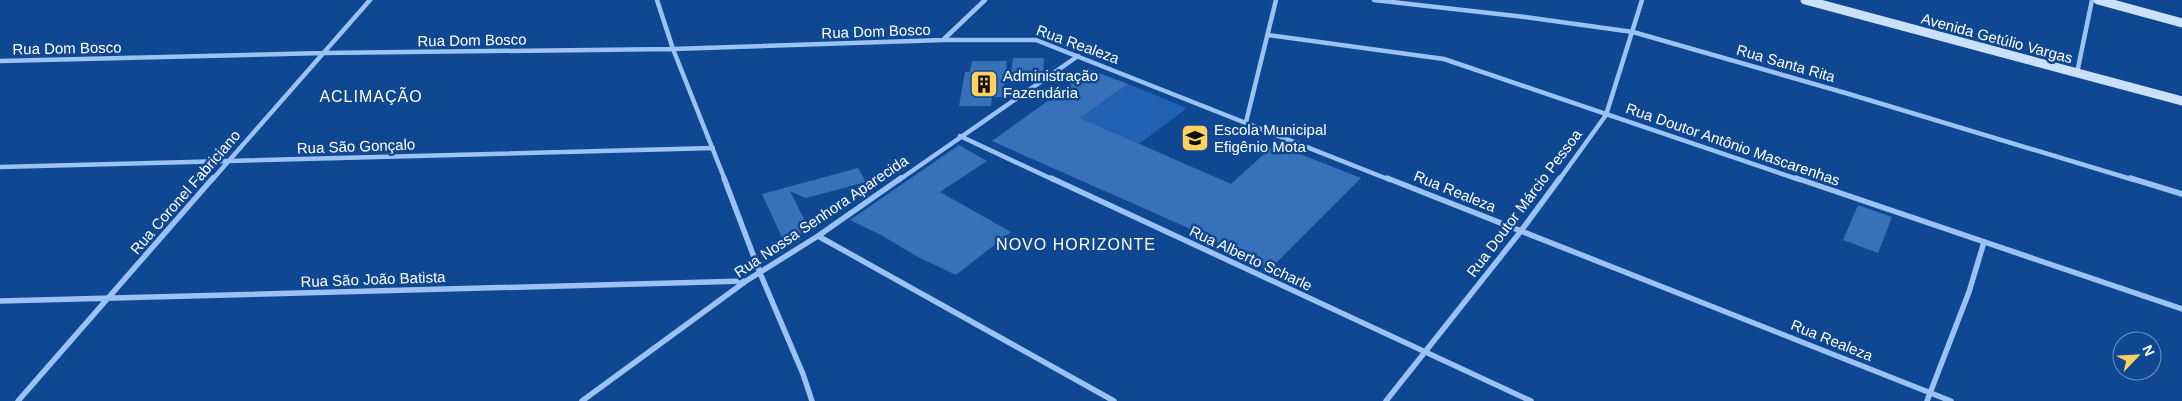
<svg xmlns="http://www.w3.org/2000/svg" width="2182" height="401" font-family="Helvetica,sans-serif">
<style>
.green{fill:#2161b1}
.building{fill:#3771ba}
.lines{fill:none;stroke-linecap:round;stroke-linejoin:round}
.street-far1{stroke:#9ac2f4;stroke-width:4.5}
.street{stroke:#9ac2f4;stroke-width:5.5}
.secondary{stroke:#cae0fd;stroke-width:9}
.labels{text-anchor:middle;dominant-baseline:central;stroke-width:5;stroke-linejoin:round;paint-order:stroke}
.street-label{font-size:15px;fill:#fff;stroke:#0f4792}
.poi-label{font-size:15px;fill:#fff;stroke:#0f4792;text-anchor:start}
.neighbourhood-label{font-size:16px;letter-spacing:1px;fill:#fff;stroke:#0f4792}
</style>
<rect width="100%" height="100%" fill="#0f4792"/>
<path class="green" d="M1128,84l59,24 -48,36 -59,-26z"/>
<path class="building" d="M1013,58h31l-1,17 -32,-1z
M972,61h35l-4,36h-11l-1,9h-32l6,-34h5z
M1091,70l37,14 -48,34 151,66 44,-40 86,34 -91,91 -84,-42 -194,-86z
M959,145l28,16 -47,31 71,40 -55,43 -40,-19 -33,-20 -33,-16z
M858,168l8,14 -60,16 -16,-7 20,40 -25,13 -23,-50z
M1858,205l34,12 -14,36 -35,-13z"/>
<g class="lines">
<path class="street-far1" d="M657,0l16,49 52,131
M1374,0l151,17 108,15 216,62 285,86
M1268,35l176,24 356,121
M944,39l41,-39
M0,61l323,-8 350,-4 270,-9h93l354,140
M2077,73l15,-73
M1246,122l30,-122
M960,136l94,44
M0,167l713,-19
M212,180l158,-180
M899,180l179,-124
M1559,180l47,-65 36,-115"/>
<path class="street" d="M724,178l36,95 43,101 9,27
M1051,178l480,223
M1387,178l564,223
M1796,178l386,131
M2130,178l52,16
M818,236l296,165
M0,301l746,-20
M18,401l195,-223
M582,401l164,-120 72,-45 83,-58
M1386,401l135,-170 39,-53
M1927,401l42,-109 15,-50"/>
<path class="secondary" d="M1805,0l377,101
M2098,0l84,23"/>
</g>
<defs>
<g id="building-square" transform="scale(1.4375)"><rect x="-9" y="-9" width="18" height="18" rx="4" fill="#ffd15d" stroke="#0f4792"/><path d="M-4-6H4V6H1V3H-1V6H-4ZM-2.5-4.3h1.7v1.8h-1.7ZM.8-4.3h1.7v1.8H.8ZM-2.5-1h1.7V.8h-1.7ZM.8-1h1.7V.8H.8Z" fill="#111"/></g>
<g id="school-square" transform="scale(1.4375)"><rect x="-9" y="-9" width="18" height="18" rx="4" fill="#ffd15d" stroke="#0f4792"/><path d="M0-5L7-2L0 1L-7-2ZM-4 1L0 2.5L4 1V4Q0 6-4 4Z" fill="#111"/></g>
</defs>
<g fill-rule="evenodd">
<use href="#building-square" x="984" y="84"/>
<use href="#school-square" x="1195" y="138"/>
</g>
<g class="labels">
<g class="street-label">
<text transform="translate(876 31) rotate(-2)">Rua Dom Bosco</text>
<text transform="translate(1997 38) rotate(15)">Avenida Getúlio Vargas</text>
<text transform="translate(472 40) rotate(-1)">Rua Dom Bosco</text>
<text transform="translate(1078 44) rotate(20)">Rua Realeza</text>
<text transform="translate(67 48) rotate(-1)">Rua Dom Bosco</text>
<text transform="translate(1786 63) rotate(16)">Rua Santa Rita</text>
<text transform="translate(1733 144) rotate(19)">Rua Doutor Antônio Mascarenhas</text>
<text transform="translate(356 146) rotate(-2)">Rua São Gonçalo</text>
<text transform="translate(1455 191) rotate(22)">Rua Realeza</text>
<text transform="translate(185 192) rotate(-49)">Rua Coronel Fabriciano</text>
<text transform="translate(1524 203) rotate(-53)">Rua Doutor Márcio Pessoa</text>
<text transform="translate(821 216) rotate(-34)">Rua Nossa Senhora Aparecida</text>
<text transform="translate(1251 258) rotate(25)">Rua Alberto Scharle</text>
<text transform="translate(373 279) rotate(-2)">Rua São João Batista</text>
<text transform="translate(1832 340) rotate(22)">Rua Realeza</text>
</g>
<g class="poi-label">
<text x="1003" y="75">Administração<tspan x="1003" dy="17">Fazendária</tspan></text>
<text x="1214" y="129">Escola Municipal<tspan x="1214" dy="17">Efigênio Mota</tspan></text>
</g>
<g class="neighbourhood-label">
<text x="371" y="96">ACLIMAÇÃO</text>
<text x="1076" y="244">NOVO HORIZONTE</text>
</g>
</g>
<g transform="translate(2137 356) rotate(65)"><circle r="24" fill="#0f4792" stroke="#6f91be"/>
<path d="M0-4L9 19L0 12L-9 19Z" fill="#ffd15d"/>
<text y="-8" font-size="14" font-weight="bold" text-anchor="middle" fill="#ffffff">N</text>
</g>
</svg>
